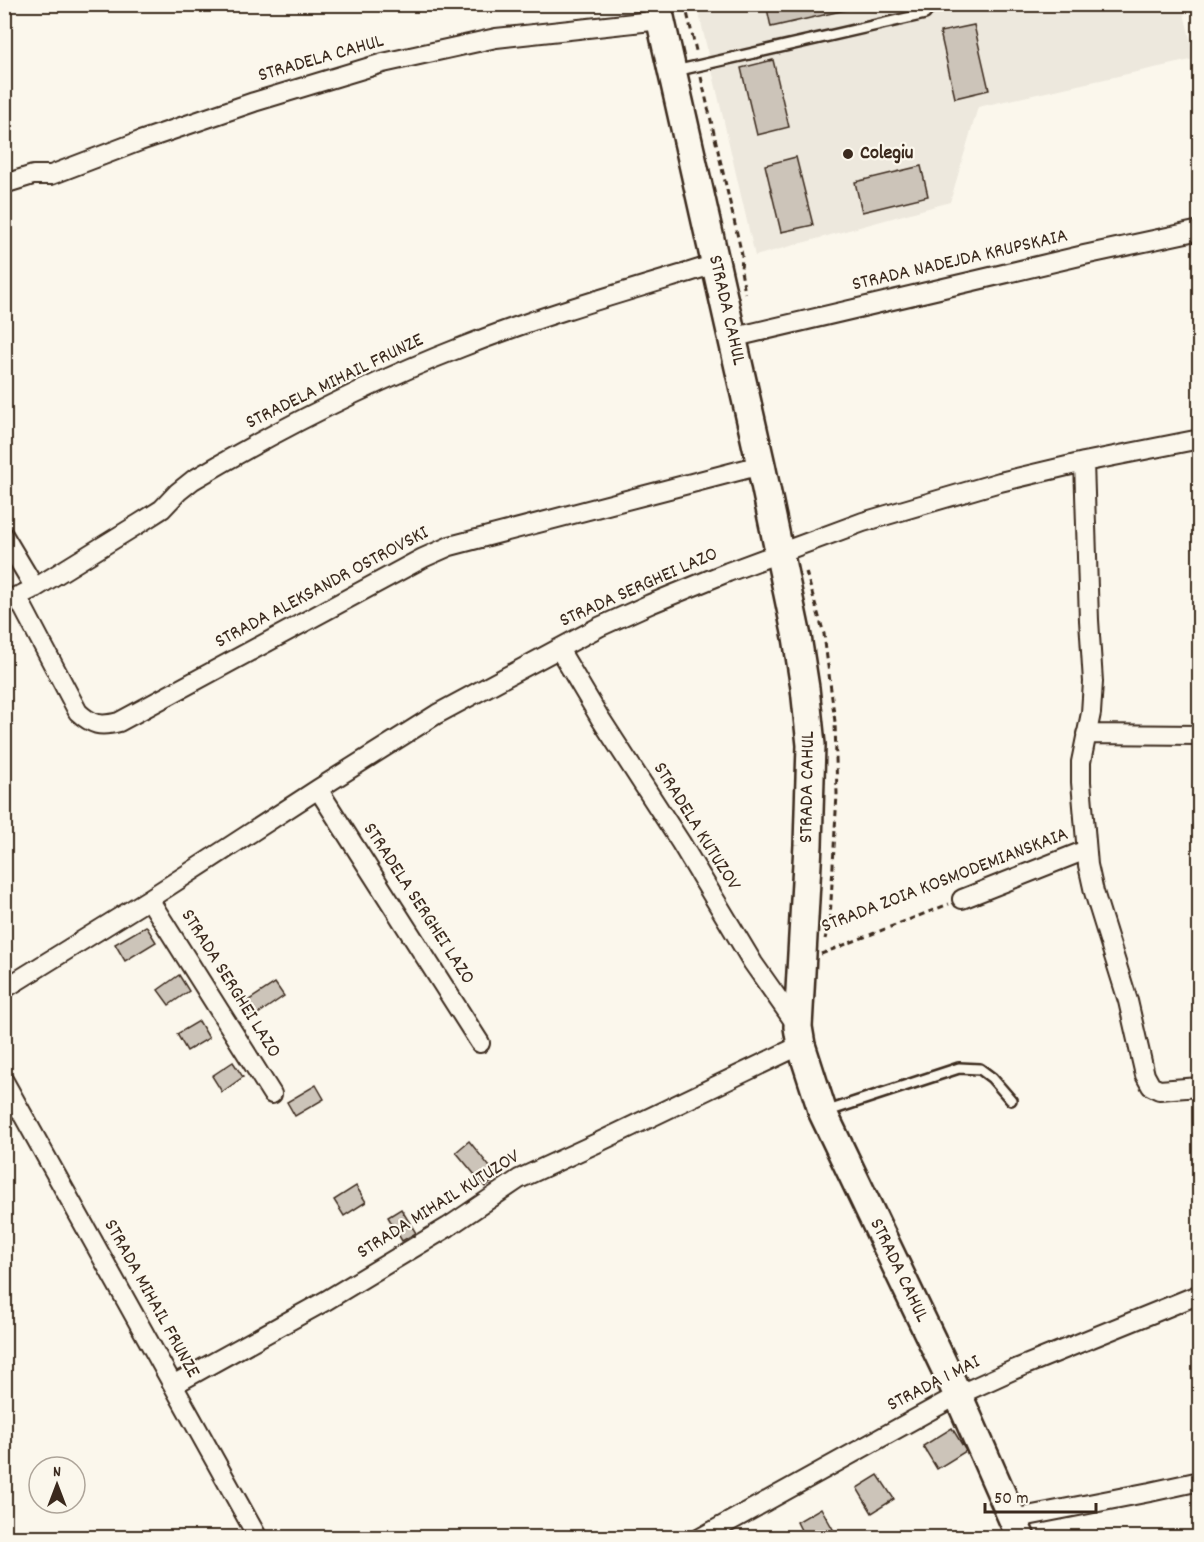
<svg xmlns="http://www.w3.org/2000/svg" width="1204" height="1542" font-family="Dekko,sans-serif">
<style>
.built{fill:#ede8dd}
.building{fill:#ccc4b9;stroke:#3b2a1e;stroke-width:1.5}
.lines{fill:none;stroke-linecap:round;stroke-linejoin:round}
.lane-casing{stroke:#3b2a1e;stroke-width:14}
.street-casing{stroke:#3b2a1e;stroke-width:22}
.primary-casing{stroke:#3b2a1e;stroke-width:32}
.path{stroke:#3b2a1e;stroke-width:3;stroke-dasharray:6 4.5;stroke-linecap:butt}
.lane{stroke:#fbf7ec;stroke-width:9}
.street{stroke:#fbf7ec;stroke-width:18}
.primary{stroke:#fbf7ec;stroke-width:27}
.poi-dot{fill:#3b2a1e;stroke:#fbf7ec;stroke-width:2}
.labels{text-anchor:middle;dominant-baseline:central;stroke-width:4.5;stroke-linejoin:round;paint-order:stroke}
.street-label{font-size:20px;fill:#3b2a1e;stroke:#fbf7ec}
.poi-label{font-size:20px;font-weight:bold;fill:#3b2a1e;stroke:#fbf7ec;text-anchor:start}
</style>
<rect width="100%" height="100%" fill="#fbf7ec"/>
<filter id="ink" filterUnits="userSpaceOnUse"><feTurbulence type="fractalNoise" baseFrequency=".0167" numOctaves="2"/><feDisplacementMap in="SourceGraphic" scale="12" xChannelSelector="R" yChannelSelector="G"/><feConvolveMatrix kernelMatrix="1 2 1 2 8 2 1 2 1" color-interpolation-filters="sRGB"/></filter>
<g filter="url(#ink)">
<path class="built" d="M697,5h485l13,54 -217,48 -28,95 -195,54z"/>
<path class="building" d="M766,4h83l1,5 -79,18z
M974,25l15,65 -34,8 -15,-66z
M773,60l16,67 -32,8 -16,-67z
M796,157l17,68 -32,7 -16,-67z
M921,166l7,30 -66,16 -7,-30z
M146,926l10,16 -31,19 -10,-17z
M179,975l10,16 -20,14 -11,-15z
M275,983l9,13 -32,22 -9,-14z
M199,1021l10,17 -22,13 -10,-17z
M233,1062l10,15 -21,15 -10,-16z
M316,1085l8,14 -29,17 -8,-14z
M469,1141l29,36 -13,10 -29,-35z
M356,1186l10,16 -22,14 -10,-16z
M401,1209l15,24 -14,8 -14,-24z
M952,1428l14,23 -29,18 -14,-23z
M878,1475l16,24 -22,14 -15,-25z
M821,1508l17,30h-33l-8,-16z"/>
<g class="lines">
<g class="lane-casing">
<path id="lane" d="M675,71l250,-57 7,-10
M825,1112l134,-44 21,1 12,9 19,22"/>
</g>
<g class="street-casing">
<path id="street" d="M4,184l29,-9h18l89,-34 114,-39 129,-39 113,-25 165,-18
M731,338l353,-83 116,-25
M1084,462l5,158 4,62 -2,31 -10,49v20l7,83 6,27 34,109 17,74 6,11 8,4 41,-3
M4,536l31,52
M17,596l61,116c14,13 22,15 41,10l304,-164 27,-12 311,-81
M4,603l31,-15 105,-65 22,-14 16,-17 15,-12c86,-51 176,-97 269,-133 83,-33 169,-57 254,-83
M559,649l41,69 81,125 72,120 45,64
M1086,734l114,1
M318,789l162,254
M149,899l123,195
M962,899l124,-49
M4,989l145,-90 169,-110 119,-75 162,-87 51,-23 78,-32 135,-50 137,-40 84,-20 116,-23
M4,1081l254,457
M173,1385l154,-85 121,-73 71,-48 78,-36 204,-98
M1012,1519l138,-27 50,-11
M700,1538l258,-143 55,-25 187,-76"/>
</g>
<g class="primary-casing">
<g id="primary">
<path id="s1" d="M657,4l104,461 36,172 8,51 6,57 -3,100 -10,182 3,18 22,68 135,282 63,143"/>
</g>
</g>
<path class="path" d="M685,4l12,51
M701,77l41,178 -1,16 4,22
M806,572l18,62 11,88 2,72 -7,125 -5,20
M821,954l128,-50"/>
<use href="#lane" class="lane"/>
<use href="#street" class="street"/>
<use href="#primary" class="primary"/>
</g>
</g>
<circle class="poi-dot" cx="848" cy="154" r="6"/>
<g class="labels">
<g class="street-label">
<text transform="translate(321 59) rotate(-16)">STRADELA CAHUL</text>
<text transform="translate(960 261) rotate(-13)">STRADA NADEJDA KRUPSKAIA</text>
<text stroke="none"><textPath href="#s1" startOffset="314">STRADA CAHUL</textPath></text>
<text transform="translate(335 382) rotate(-26)">STRADELA MIHAIL FRUNZE</text>
<text transform="translate(322 588) rotate(-28)">STRADA ALEKSANDR OSTROVSKI</text>
<text transform="translate(639 588) rotate(-24)">STRADA SERGHEI LAZO</text>
<text transform="translate(808 787) rotate(-89)">STRADA CAHUL</text>
<text transform="translate(696 827) rotate(58)">STRADELA KUTUZOV</text>
<text transform="translate(945 881) rotate(-21)">STRADA ZOIA KOSMODEMIANSKAIA</text>
<text transform="translate(418 904) rotate(57)">STRADELA SERGHEI LAZO</text>
<text transform="translate(230 984) rotate(58)">STRADA SERGHEI LAZO</text>
<text transform="translate(439 1205) rotate(-32)">STRADA MIHAIL KUTUZOV</text>
<text stroke="none"><textPath href="#s1" startOffset="1304">STRADA CAHUL</textPath></text>
<text transform="translate(151 1299) rotate(61)">STRADA MIHAIL FRUNZE</text>
<text transform="translate(934 1384) rotate(-27)">STRADA 1 MAI</text>
</g>
<g class="poi-label">
<text x="860" y="154">Colegiu</text>
</g>
</g>
<rect width="1204" height="1542" fill="none" stroke="#fbf7ec" stroke-width="24"/>
<rect x="12" y="12" width="1180" height="1518" fill="none" stroke="#3b2a1e" stroke-width="2" filter="url(#ink)"/>
<g transform="translate(57 1485)"><circle r="28" fill="#fbf7ec" stroke="#aea59a" stroke-width="1.5"/>
<path d="M0-4.5L10 22L0 15L-10 22Z" fill="#3b2a1e"/>
<text y="-9" font-size="16" font-weight="bold" text-anchor="middle" fill="#3b2a1e">N</text>
</g>
<path d="M985 1503v9h111v-9" fill="none" stroke="#3b2a1e" stroke-width="3"/>
<text x="994" y="1503" font-size="18" fill="#3b2a1e" stroke="#fbf7ec" stroke-width="4.5" paint-order="stroke">50 m</text>
</svg>
